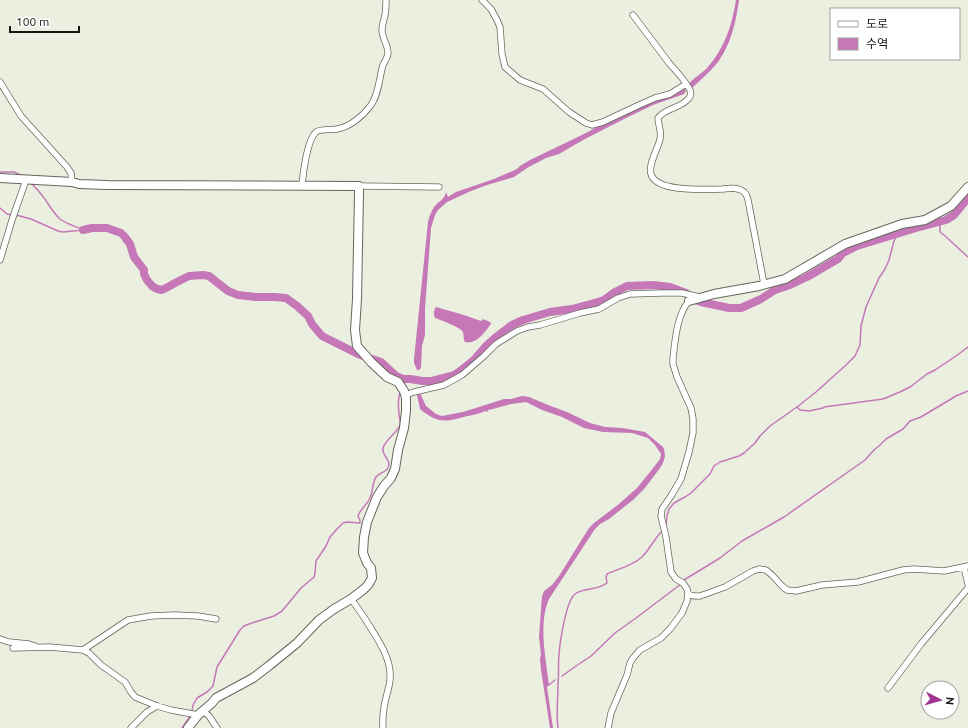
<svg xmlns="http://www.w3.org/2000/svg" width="968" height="728" font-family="Ubuntu,'Noto Sans KR',sans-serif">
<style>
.water{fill:#c577b7}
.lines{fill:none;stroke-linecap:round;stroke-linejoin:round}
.stream{stroke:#c577b7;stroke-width:1.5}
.river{stroke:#c577b7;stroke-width:8}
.street-casing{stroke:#63685b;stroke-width:7}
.secondary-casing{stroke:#63685b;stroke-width:10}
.street{stroke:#fff;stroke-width:5.5}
.secondary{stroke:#fff;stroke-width:8}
</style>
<rect width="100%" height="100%" fill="#eaefe0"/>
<path class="water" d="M736,0h3c-3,22 -8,44 -21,62 -8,10 -18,18 -27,27l-3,-4c5,-7 13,-11 19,-17 17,-19 25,-42 29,-68z
M685,89l1,2 -2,3 -31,11 -27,13 -43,22 -24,14 -13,4 -19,10 -13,9 -27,8 -16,6 -24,11 -9,8 -3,5 -4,13 -6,81v26l-3,11 -1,22 -2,2h-2l-3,-7v-4l14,-137c1,-5 3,-10 6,-15 5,-6 11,-8 12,-15l2,5 8,-5 38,-13 23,-10 3,-3 10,-6 56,-27 18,-10 39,-17 32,-12z
M436,307l28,8 17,6 2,-2 7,3 1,2c-6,8 -15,21 -26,18 -2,-4 -1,-6 -2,-10 -1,-4 -22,-12 -28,-14 -2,-4 -1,-8 1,-11z
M420,393l6,13 10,8 6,2 21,-4 41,-13h7l11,-3 7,1 19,8 19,7 23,11 15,4 17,1 23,4 18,15 1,2 1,7 -2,7 -3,5 -15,20 -12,12 -24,19 -9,5 -5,5 -46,70c-11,25 -3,60 0,86l-2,2 6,41h-3l-9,-58 -1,-12 1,-3 -2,-18 3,-41 2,-5 8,-6 7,-9 30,-48 5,-5 25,-19 18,-16 17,-21 6,-8 1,-5 -6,-9 -7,-7 -16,-5 -29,-1 -19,-4 -22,-11 -20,-7 -16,-8 -15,2 -18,5 -5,1 -1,2 -2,-1c-6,3 -12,4 -18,5 -21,6 -29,8 -47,-7l-3,-14z"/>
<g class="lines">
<path class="stream" d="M0,172h14l9,4
M30,182c4,4 8,8 11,12 7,8 11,18 19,25 8,6 16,7 23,11
M0,208l7,6 5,1
M16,215l15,4 27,12 5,1 20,-2
M939,222l1,5v5l4,3 24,22
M403,382l7,-3
M797,407l3,3 9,1 14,-3 1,-1 59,-8 17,-7 10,-5 17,-13 8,-4 21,-14 12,-9
M666,525l1,-9 2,-7 5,-6 11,-6 6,-4 19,-19 4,-8 6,-4 19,-6 5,-3 11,-10 5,-7 10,-10 27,-19 19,-15 30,-27 9,-9 5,-11 1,-19 5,-19 13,-29 6,-9 4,-9 5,-19 3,-6
M684,580l36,-22 22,-17 42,-24 81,-57 9,-10 6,-5 6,-6 17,-10 7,-8 11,-4 35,-21 12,-5
M562,676l14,-10 15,-10 24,-23 21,-15 45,-34
M549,685l6,-5
M192,711l1,-6 4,-7 10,-6 6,-6 4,-19 23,-37 4,-4 5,-2 25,-8 8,-5 19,-23 13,-11 1,-4 1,-12 10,-15 4,-9 7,-8 6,-6 4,-1 13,1v-3l-2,-4c2,-7 9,-11 12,-18 3,-6 2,-15 6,-21 3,-4 10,-5 12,-9 4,-9 -7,-12 -5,-20 3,-9 13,-14 17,-23 1,-4 -1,-7 -1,-12 -1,-7 -1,-14 1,-21
M182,728l9,-13
M558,728c-2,-14 0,-29 0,-43 1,-11 0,-21 1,-31 1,-12 7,-53 16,-60 9,-7 22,-3 32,-11l-1,-6 1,-3c11,-5 25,-8 35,-17 8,-8 12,-18 20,-26"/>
<path class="river" d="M83,230l9,-2h15l14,5 3,3 6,8 4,13 10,13v4l3,6 5,6 5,3 5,1 4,-2 9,-5 14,-7 14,-1 6,1 19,15 10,4 18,2h19l11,1 11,8 11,10 4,8 10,12 38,19 21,7 15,14 7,3h7l13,2h8l23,-6 5,-3 14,-11 13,-15 9,-8 17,-13 11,-5 27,-8 22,-3 26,-7 6,-2 11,-8 12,-6 26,-1 17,2 16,6 9,7 6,2 28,6h12l20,-9 14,-9 15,-5 17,-8 31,-18 5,-6 14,-7 59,-18 30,-8 8,-5 14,-17"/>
<g class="street-casing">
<path id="street" d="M482,0l9,9 6,11 3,7 2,27 3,13 15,13 23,9 26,23 17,11 6,2 11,-3 36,-17 16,-7 15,-4 16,-10
M633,15c12,16 24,32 36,48 7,8 16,17 21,27 1,3 1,6 -1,8 -8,11 -23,9 -31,20 0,7 4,13 2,21 -2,10 -12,25 -9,35 5,19 56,15 72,15 7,-1 15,-2 21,3 4,3 4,9 5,13l15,79
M0,82l21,34 46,51 4,6 1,9
M302,185c1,-11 5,-45 14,-53 3,-3 16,-2 21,-3 13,-2 26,-13 34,-24 8,-11 8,-27 12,-40 2,-4 5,-8 5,-12 0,-8 -6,-15 -6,-23 0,-5 2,-10 3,-15 1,-5 1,-10 1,-15
M359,186l80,1
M0,260l12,-40 14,-40
M406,398l2,-4 6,-2 30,-7 18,-10 22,-19 12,-12 21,-13 11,-4 12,-2 40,-12 19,-4 19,-11 12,-4 32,-1h20l18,4
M964,567l4,17
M688,594l6,2h6l25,-9 28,-16 6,-2 7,1 6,5 10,11 5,4 9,1 26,-6 36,-3 45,-12 11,-1 30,2 24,-5
M351,599c6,8 11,15 16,23 10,16 25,37 23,57 0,5 -2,10 -3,15 -3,11 -5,22 -4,34
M0,639l9,3 20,2 6,2
M13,648l36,-1 34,3 6,3 12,12 24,17 6,10 4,5 22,9 14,4 27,5
M83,650l45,-30 23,-4 23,-1 24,1 18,3
M888,688l33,-44 47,-56
M203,711l6,5 8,12
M131,728l16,-16 10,-6
M608,728l3,-15 16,-38 3,-12 3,-5 7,-8 21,-12 9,-9 12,-16 5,-12 1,-8 -1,-4 -4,-6 -7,-4 -5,-7 -5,-35 -5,-21 1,-7 9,-13 10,-17 8,-27 4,-19v-14l-2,-11 -14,-31 -4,-13v-6c2,-17 4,-44 16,-57"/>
</g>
<g class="secondary-casing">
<path id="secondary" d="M0,178l72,4 7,2 28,1 252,1v8l-2,105 -2,31 2,16 14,16 16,15 11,5 6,9 2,7v13l-2,17 -6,22 -3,19 -4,9 -7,8 -7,11 -10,25 -3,15 -1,16 4,10 4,5 1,10 -4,7 -4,4 -13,10 -17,10 -15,11 -22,23 -27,22 -17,13 -37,20 -4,5 -14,12 -10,13
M689,301l25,-7 45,-8 26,-7 60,-35 57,-20 23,-4 26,-14 17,-19"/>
</g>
<use href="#street" class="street"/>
<use href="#secondary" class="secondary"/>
</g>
<rect x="830" y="8" width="130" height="52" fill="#ffffff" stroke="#a1a2a0"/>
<rect x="838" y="21" width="20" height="6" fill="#ffffff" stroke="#a1a2a0"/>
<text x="866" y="28" font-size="12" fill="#151712">도로</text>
<rect x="838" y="38" width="20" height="12" fill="#c577b7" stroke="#a1a2a0"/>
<text x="866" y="48" font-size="12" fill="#151712">수역</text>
<g transform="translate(940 700) rotate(96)"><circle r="19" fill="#ffffff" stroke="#a1a2a0"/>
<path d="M0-3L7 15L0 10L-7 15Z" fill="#a13493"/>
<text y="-6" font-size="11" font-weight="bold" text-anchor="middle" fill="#151712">N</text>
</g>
<path d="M10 26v6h69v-6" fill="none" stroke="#151712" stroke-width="2"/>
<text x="16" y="26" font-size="12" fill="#151712" stroke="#ffffff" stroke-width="3" paint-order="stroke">100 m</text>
</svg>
